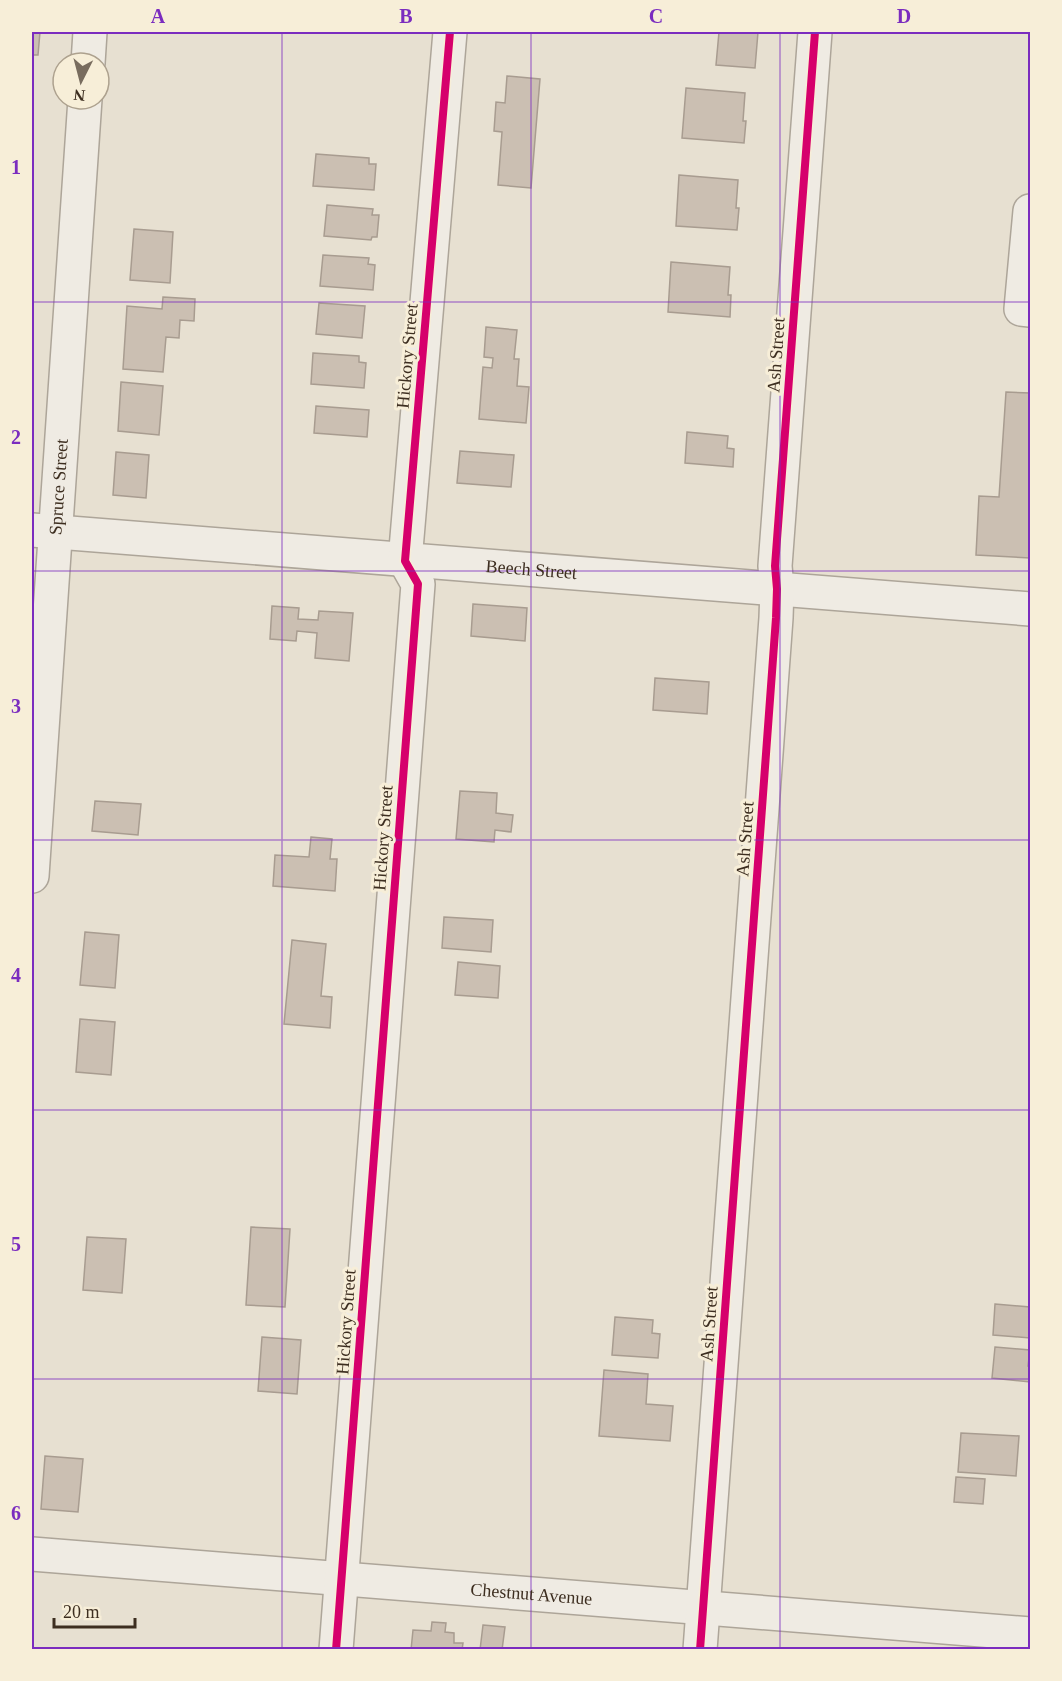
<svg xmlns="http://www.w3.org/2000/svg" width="1062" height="1681" font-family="'Times New Roman',serif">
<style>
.building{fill:#cbbfb2;stroke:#a89c90;stroke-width:1.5}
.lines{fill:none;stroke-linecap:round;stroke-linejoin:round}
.minor-casing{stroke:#ada599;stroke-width:36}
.minor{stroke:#efebe3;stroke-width:33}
.cycleway-casing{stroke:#f7eed8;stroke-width:11}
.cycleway{stroke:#d6006c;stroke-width:8}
.grid{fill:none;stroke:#7b2cbf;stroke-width:1.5;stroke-opacity:0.55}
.labels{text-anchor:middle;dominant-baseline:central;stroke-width:6;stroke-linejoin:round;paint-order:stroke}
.street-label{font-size:18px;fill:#3d2e20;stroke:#f7eed8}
.neatline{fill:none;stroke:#7b2cbf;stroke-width:2}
.grid-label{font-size:20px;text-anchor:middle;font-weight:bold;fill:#7b2cbf}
</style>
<rect width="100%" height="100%" fill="#e7e0d1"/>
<path class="building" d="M32,32h8l-2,23h-6z
M719,32h39l-3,36 -39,-3z
M507,76l33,3 -9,109 -33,-3 4,-53 -8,-1 2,-29 9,1z
M686,88l59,5 -2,28h3l-2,22 -62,-5z
M316,154l53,4v6h7l-2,26 -61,-4z
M679,175l59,5 -2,28h3l-2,22 -61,-4z
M327,205l46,4 -1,6h7l-2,22h-5l-1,3 -47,-4z
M134,229l39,3 -3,51 -40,-3z
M323,255l46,3 -1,6 7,1 -2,25 -53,-4z
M671,262l59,5 -2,28h3l-1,22 -62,-5z
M163,297l32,2 -1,22 -14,-1 -1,18 -13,-1 -3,35 -40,-3 4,-63 35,3z
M319,303l46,3 -3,32 -46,-4z
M486,327l31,3 -3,29h5l-2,27 12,1 -3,36 -47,-4 4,-52 9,1 1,-10 -9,-1z
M313,353l46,3v6l7,1 -2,25 -53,-4z
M121,382l42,4 -4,49 -41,-4z
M1006,392l24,1v165l-54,-3 3,-59 20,1z
M316,406l53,4 -2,27 -53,-4z
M687,432l41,4 -1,12 7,1 -1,18 -48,-4z
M460,451l54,4 -3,32 -54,-4z
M116,452l33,3 -3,43 -33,-3z
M473,604l54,4 -2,33 -54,-5z
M272,606l27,2 -1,11 20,1 1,-9 34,2 -4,48 -34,-3 2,-25 -20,-2 -1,10 -26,-2z
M655,678l54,4 -2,32 -54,-4z
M460,791l37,2 -1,20 17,2 -2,17 -16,-2 -1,12 -38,-3z
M95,801l46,3 -3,31 -46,-4z
M311,837l21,2 -2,20h7l-2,32 -62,-5 2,-31 34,2z
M444,917l49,3 -2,32 -49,-4z
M85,932l34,3 -4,53 -35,-3z
M292,940l34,4 -5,52 11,1 -2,31 -46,-4z
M458,962l42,4 -2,32 -43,-3z
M80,1019l35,3 -4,53 -35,-3z
M251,1227l39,2 -5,78 -39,-2z
M87,1237l39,2 -4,54 -39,-3z
M995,1304l35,3v31l-37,-3z
M615,1317l38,3 -1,13 8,1 -2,24 -46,-3z
M262,1337l39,3 -4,54 -39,-3z
M995,1347l35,3 -2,16h2v16l-38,-4z
M604,1370l44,4 -2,30 27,2 -3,35 -71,-5z
M961,1433l58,3 -3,40 -58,-4z
M45,1456l38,3 -5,53 -37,-3z
M956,1477l29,2 -2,25 -29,-2z
M432,1622l14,1 -1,9 9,1v10h9l-1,7h-51l2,-20 18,1z
M483,1625l22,2 -3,23h-22z"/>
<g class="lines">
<g class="minor-casing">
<g id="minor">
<path d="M88,63l2,-31"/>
<path d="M1030,211l-9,98 9,1"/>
<path id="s1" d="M32,530l998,79"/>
<path id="s2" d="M32,876l53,-777"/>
<path id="s3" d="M32,1554l998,80"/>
<path d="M336,1650l82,-1066 -13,-23 45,-529"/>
<path d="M700,1650l76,-1032 1,-29 -2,-23 40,-534"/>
</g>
</g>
<use href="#minor" class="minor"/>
<g class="cycleway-casing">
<path id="cycleway" d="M336,1650l82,-1066 -13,-23 45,-529
M700,1650l76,-1032 1,-29 -2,-23 40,-534"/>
</g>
<use href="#cycleway" class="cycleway"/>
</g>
<path class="grid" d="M282,32v1618M531,32v1618M780,32v1618M32,302h998M32,571h998M32,840h998M32,1110h998M32,1379h998"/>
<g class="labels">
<g class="street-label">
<text transform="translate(776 355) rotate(-86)">Ash Street</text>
<text transform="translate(407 356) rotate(-85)">Hickory Street</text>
<text stroke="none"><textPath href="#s2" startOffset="390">Spruce Street</textPath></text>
<text stroke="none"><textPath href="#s1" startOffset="501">Beech Street</textPath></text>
<text transform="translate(383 838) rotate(-86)">Hickory Street</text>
<text transform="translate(745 839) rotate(-86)">Ash Street</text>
<text transform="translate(346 1322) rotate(-86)">Hickory Street</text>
<text transform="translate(709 1324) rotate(-86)">Ash Street</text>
<text stroke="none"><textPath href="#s3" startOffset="501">Chestnut Avenue</textPath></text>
</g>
</g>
<rect width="1062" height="1681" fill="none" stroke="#f7eed8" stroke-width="66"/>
<g transform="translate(81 81) rotate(186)"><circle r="28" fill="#f7eed8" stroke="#ada18e" stroke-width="1.5"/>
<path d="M0-4.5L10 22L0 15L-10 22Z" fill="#786c5e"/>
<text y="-9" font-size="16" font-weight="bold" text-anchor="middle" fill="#3d2e20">N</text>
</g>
<path d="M54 1618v9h81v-9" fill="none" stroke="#3d2e20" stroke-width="3"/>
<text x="63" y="1618" font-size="18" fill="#3d2e20" stroke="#f7eed8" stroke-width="4.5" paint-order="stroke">20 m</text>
<rect x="33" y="33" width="996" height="1615" class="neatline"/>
<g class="grid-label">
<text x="158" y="23">A</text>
<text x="406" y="23">B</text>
<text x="656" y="23">C</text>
<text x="904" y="23">D</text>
<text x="16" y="174">1</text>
<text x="16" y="444">2</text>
<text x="16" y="713">3</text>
<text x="16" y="982">4</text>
<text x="16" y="1251">5</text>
<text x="16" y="1520">6</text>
</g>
</svg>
